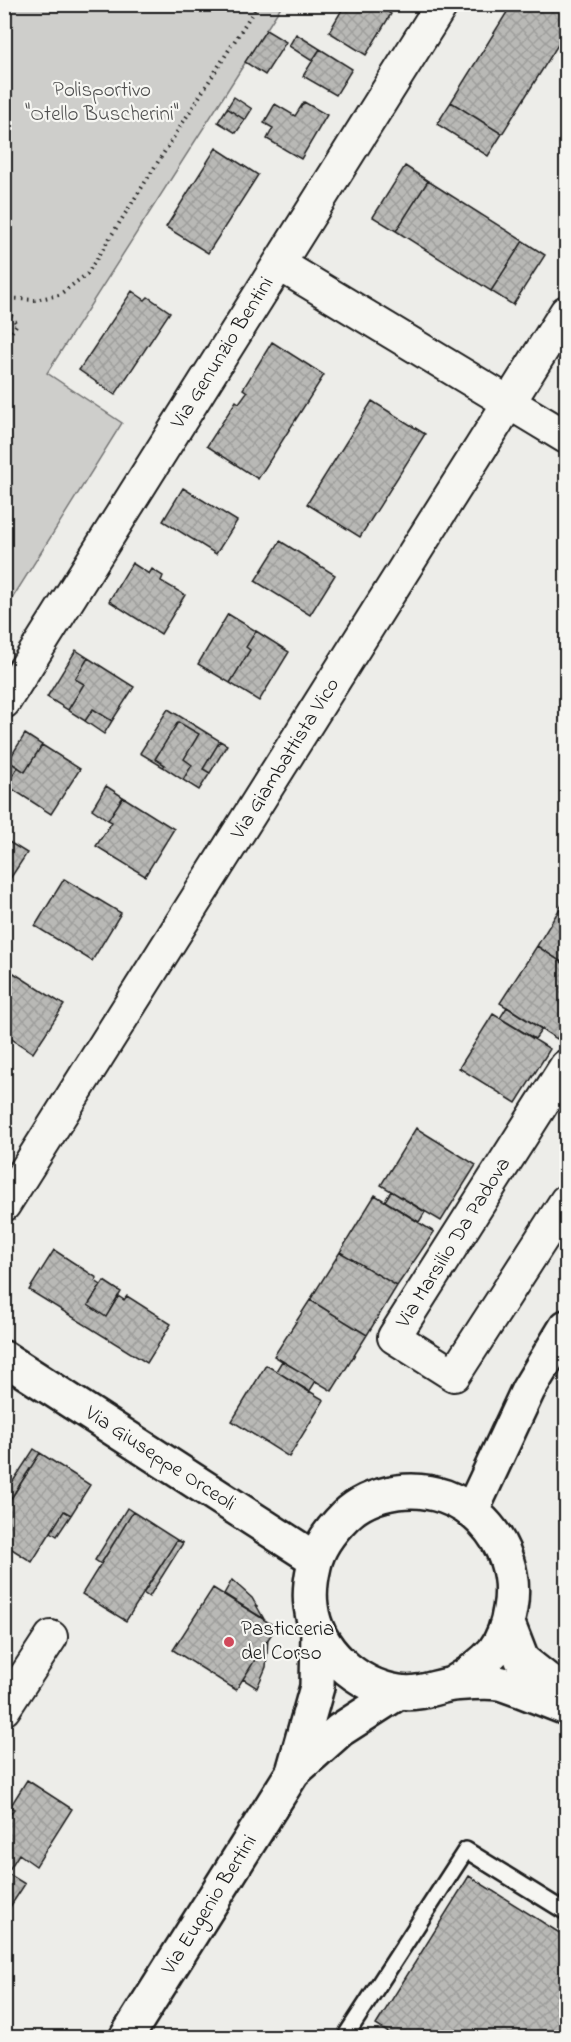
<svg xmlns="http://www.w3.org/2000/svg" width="571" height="2042" font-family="'Indie Flower',sans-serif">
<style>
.green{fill:#cececb;stroke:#757574;stroke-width:1.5}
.building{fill:url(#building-cross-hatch);stroke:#1c1c1c;stroke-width:1.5}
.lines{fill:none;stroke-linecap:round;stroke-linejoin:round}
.service-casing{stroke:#1c1c1c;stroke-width:20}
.minor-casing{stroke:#1c1c1c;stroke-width:36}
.tertiary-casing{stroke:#1c1c1c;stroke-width:38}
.path{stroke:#1c1c1c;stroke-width:4;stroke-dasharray:1.5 4.5;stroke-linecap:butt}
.service{stroke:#f6f6f2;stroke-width:15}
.minor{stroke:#f6f6f2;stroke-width:32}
.tertiary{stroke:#f6f6f2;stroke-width:33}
.poi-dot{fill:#d1495b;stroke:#f6f6f2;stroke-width:2}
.labels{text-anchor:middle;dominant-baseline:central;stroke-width:4.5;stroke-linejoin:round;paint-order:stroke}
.park-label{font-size:21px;fill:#515151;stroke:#f6f6f2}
.street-label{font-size:21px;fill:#1c1c1c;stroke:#f6f6f2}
.poi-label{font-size:21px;fill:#1c1c1c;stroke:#f6f6f2;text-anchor:start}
</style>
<defs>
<pattern id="building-cross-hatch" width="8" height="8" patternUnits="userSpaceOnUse" patternTransform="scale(1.5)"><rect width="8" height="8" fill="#b9b9b6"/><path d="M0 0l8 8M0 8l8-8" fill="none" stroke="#9e9e9c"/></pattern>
</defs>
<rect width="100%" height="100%" fill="#edede9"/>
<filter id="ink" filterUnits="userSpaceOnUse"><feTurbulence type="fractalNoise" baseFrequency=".0167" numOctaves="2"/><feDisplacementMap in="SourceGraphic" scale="12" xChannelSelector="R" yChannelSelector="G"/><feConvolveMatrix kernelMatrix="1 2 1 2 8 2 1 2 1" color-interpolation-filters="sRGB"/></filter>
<g filter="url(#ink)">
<path class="green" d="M5,5h277l-235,368 75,50 -117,187z"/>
<path class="building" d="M350,4h25l16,10 -25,41 -37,-23 14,-24 3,2z
M512,4h54v28l-64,102 -51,-32z
M266,30l20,12 -21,33 -20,-13z
M296,34l24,15 -8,12 -23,-15z
M320,49l32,20 -16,26 -33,-19z
M234,97l18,12 -7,11 -18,-12z
M304,102l23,13 -26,44 -34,-20 6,-11 -9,-5 11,-19 20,12z
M451,102l51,32 -14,22 -51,-32z
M227,108l18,12 -9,13 -18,-11z
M216,148l42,27 -50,78 -42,-26z
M405,166l23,15 -32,50 -23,-14z
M428,181l95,60 -32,50 -95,-60z
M523,241l22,14 -32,50 -22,-14z
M132,291l13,9 3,-3 22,15 -55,83 -36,-25z
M272,342l52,33 -66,104 -51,-33 29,-45 3,2 8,-11 -4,-3z
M372,401l53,33 -65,103 -53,-33z
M183,488l54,33 -21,33 -53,-33z
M280,541l55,34 -25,40 -55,-34z
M132,563l17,11 3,-5 11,7 -2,5 24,14 -24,39 -52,-33z
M228,614l28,17 -10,16 4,3 -20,33 -32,-19z
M256,631l33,21 -30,49 -29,-18 20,-33 -4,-3z
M76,650l12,8 -13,21 9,5 -16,26 -21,-13z
M88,658l46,29 -22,34 -19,-12 -8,12 -17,-11 16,-26 -9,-5z
M93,709l19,12 -8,13 -19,-13z
M168,709l52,32 -17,28 7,4 -11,17 -16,-10 9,-15 -8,-6 15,-25 -21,-12 -23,37 10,6 -2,2 -23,-14z
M178,722l21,12 -15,25 8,6 -9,15 -20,-13 2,-2 -10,-6z
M25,734l17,11 -17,27 -17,-11z
M220,741l7,4 -17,28 -7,-4z
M42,745l38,24 -29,45 -45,-29 12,-18 7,5z
M8,761l10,6 -12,18 -2,-1v-18z
M106,786l17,11 -15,23 -16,-11z
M123,797l51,32 -29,47 -49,-30 16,-24 -4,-2z
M4,839l23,14 -23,35z
M64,879l57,34 -29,48 -57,-35z
M565,900l1,1v64l-29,-19z
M537,946l29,19v58l-9,16 -57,-36z
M9,970l55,35 -31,48 -29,-19v-57z
M507,1007l35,22 -7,10 -35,-21z
M493,1014l57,35 -34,54 -57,-35z
M416,1128l60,37 -35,56 -60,-36z
M391,1191l34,21 -6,10 -34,-21z
M375,1195l59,37 -37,54 -57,-34z
M54,1250l43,28 -2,3 6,4 -13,20 18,12 12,-21 6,4 3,-4 44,28 -24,39 -118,-73z
M340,1252l57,34 -30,49 -57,-35z
M104,1281l17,11 -15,25 -18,-12z
M310,1300l57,35 -35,56 -58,-35z
M282,1361l34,20 -7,11 -33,-21z
M266,1365l58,35 -35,57 -57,-36z
M34,1449l6,4 -34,54 -2,-12z
M40,1453l50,32 -19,30 -7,-4 -32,51 -28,-18v-35z
M127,1508l6,4 -32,52 -6,-4z
M64,1511l7,4 -14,21 -6,-4z
M133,1512l44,28 -51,81 -44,-27z
M177,1540l6,3 -34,54 -6,-4z
M232,1580l20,18 12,21 -40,-25z
M213,1588l63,39 -40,63 -63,-40z
M4,1602l6,3 -6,9z
M268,1639l-2,28 -9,21 -14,-9z
M27,1780l45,29 -36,57 -17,-12 -12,19 18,11 -21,32v-93l10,-14 -4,-2z
M469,1876l97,61v101h-169l-21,-13z"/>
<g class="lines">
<g class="service-casing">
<path id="service" d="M356,2038l-8,-6 118,-182 100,62"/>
</g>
<g class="minor-casing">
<path id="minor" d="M279,264l287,173
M4,702l438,-698
M566,1066l-172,271 60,38 112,-174
M4,1205l562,-893
M4,1709l47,-72"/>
</g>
<g class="tertiary-casing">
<path id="tertiary" d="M4,1358l311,201
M472,1510l56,-120 38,-63
M508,1624l14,36 44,35
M452,1684c15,-9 30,-19 42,-33 9,-12 14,-28 16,-42 12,-67 -46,-127 -113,-117 -19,3 -38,10 -52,24 -14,14 -27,30 -31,50 -3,13 -5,26 -3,40 5,44 46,80 88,86 21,3 35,-5 54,-8 13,-1 32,-3 45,-1 7,1 15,5 22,7 15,6 31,12 46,18
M293,1772l24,-85 1,-56
M126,2038l167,-266 47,-42 59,-38"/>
</g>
<path class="path" d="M4,298l31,2 24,-5 28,-21 171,-270
M4,306l13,18 -13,19"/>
<use href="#service" class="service"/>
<use href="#minor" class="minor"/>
<use href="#tertiary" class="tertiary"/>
</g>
</g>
<circle class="poi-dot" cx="229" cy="1642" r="6"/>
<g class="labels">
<g class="park-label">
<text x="102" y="91">Polisportivo<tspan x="102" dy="24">"Otello Buscherini"</tspan></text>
</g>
<g class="street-label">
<text transform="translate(223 353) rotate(-58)">Via Genunzio Bentini</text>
<text transform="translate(286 759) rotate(-58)">Via Giambattista Vico</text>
<text transform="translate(454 1243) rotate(-58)">Via Marsilio Da Padova</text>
<text transform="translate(160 1459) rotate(33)">Via Giuseppe Orceoli</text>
<text transform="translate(210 1905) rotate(-58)">Via Eugenio Bertini</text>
</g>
<g class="poi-label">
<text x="241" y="1630">Pasticceria<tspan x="241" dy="24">del Corso</tspan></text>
</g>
</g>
<rect width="571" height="2042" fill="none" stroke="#f6f6f2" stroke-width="24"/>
<rect x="12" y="12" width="547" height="2018" fill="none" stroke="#1c1c1c" stroke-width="2" filter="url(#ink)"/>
</svg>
